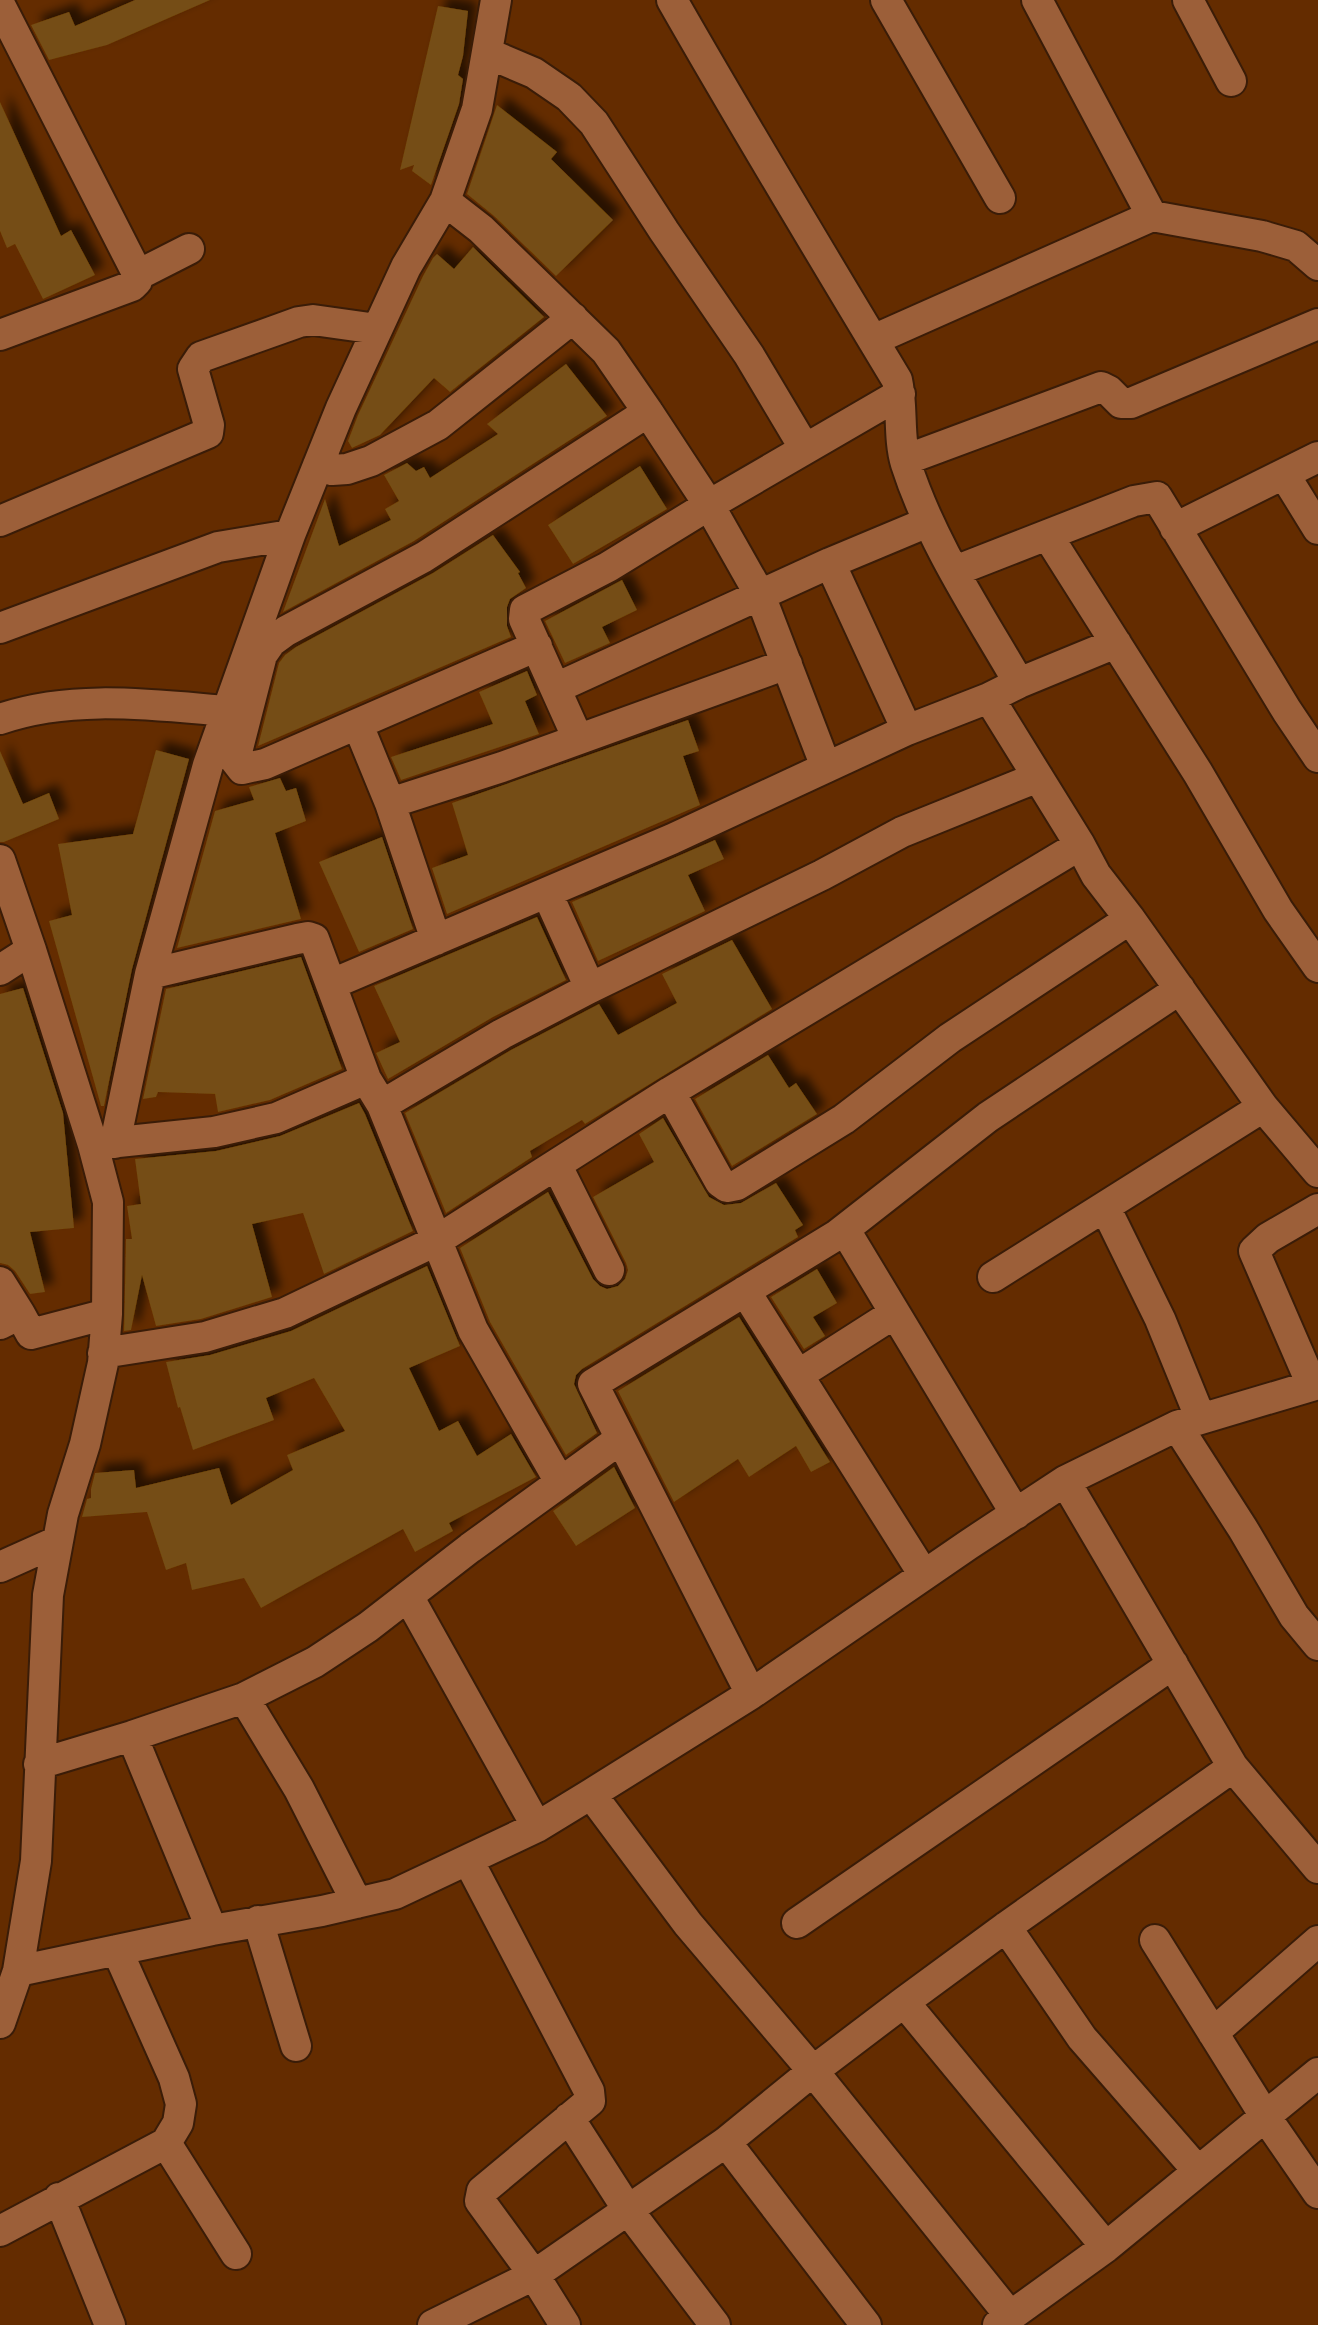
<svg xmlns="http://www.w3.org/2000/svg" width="1318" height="2325" font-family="'Fira Sans',sans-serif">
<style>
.building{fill:#754d12;filter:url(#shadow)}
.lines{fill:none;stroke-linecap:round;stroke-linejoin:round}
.street-casing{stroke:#3a1c07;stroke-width:34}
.street{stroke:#9c5f39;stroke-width:30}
</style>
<defs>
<filter id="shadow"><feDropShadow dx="9" dy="-9" stdDeviation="5" flood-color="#0009"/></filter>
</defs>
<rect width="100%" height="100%" fill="#642c00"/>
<path class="building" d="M135,0h75l-103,45 -58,15 -18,-35 38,-13 6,14z
M438,6l30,5 -5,45 -5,19 5,4 -4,25 -28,81 -19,-14 2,-6 -14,5z
M0,102l61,134 10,-6 24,45 -52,24 -28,-55 -8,4 -7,-17z
M497,105l60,47 -6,7 62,61 -57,56 -62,-60 -27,-22z
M473,247l71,70 -94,75 -16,-14 -54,57 -28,13 -4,-7 10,-26 65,-139 10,-18 4,-4 17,15z
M566,364l41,52 -193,125 -131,71 42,-113 14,47 52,-26 -6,-11 14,-8 -15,-26 23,-12 9,8 8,-4 6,11 68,-44 -11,-10z
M640,466l27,43 -94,55 -25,-39z
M493,535l27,37 -2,1 8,15 -16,11 -3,8v19l4,11 -253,109 21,-83 6,-8 11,-8 137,-74z
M622,580l15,30 -35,17 8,16 -45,20 -20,-42z
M527,671l10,24 -12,6 14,33 -138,46 -10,-23 102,-33 -14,-32z
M688,720l11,31 -16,5 17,49 -253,109 -15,-46 36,-13 -16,-52z
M156,750l33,9 -57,210 -28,137h-3l-52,-185 23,-6 -14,-71 75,-10z
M0,751l23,53 26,-11 10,26 -55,23h-4z
M280,778l6,13 10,-3 10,33 -31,12 26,86 -124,29 38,-137 39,-11 -5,-13z
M382,837l31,92 -54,23 -40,-90z
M715,840l9,19 -36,16 17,36 -107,50 -26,-59z
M537,917l29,63 -73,37 -105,62 -12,-26 24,-11 -26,-56z
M732,940l40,69 -187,115 -3,-4 -52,31 2,6 -86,56 -41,-100 106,-63 88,-46 19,31 59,-32 -15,-29z
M301,957l41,112 -72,31 -52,12 -3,-18 -57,-2 -2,5 -13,2 23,-110z
M23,988l40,125 11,115 -44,4 15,60 -15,2 -15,-23 -7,-6 -8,-2v-269z
M768,1055l21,33 7,-5 21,31 -85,52 -37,-67z
M359,1103l6,11 48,117 -89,43 -21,-61 -51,11 20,73 -71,22 -45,7 -14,-51 -11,55 -7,1 2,-92h6l-5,-33 14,-2 -6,-45 81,-8 64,-15z
M663,1118l46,79 15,8 17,-2 35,-20 27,42 -8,5 3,7 -216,132 -6,6 -2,9 23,49 -31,22 -76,-133 -30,-74 88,-56 45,87 7,7 7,3 11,-3 7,-7 3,-9 -2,-7 -33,-66 61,-35 -15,-28z
M427,1266l33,80 -51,22 30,63 19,-10 19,35 34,-22 25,43 -87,46 4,8 -38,21 -12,-23 -142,79 -17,-30 -52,12 -6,-27 -20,7 -19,-58 -65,5 5,-18 4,-1v-9l4,-16 39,-3 2,18 83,-20 12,37 62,-35 -6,-15 58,-24 -31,-53 -48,20 8,22 -81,30 -13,-43 -2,1 -12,-46 44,-7 81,-24z
M817,1269l20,34 -24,14 12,19 -21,13 -33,-52z
M739,1317l91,145 -19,10 -15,-26 -47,31 -11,-18 -64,43 -56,-111z
M614,1467l21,41 -59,38 -23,-35z"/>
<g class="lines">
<g class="street-casing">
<path id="street" d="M672,0c73,128 149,254 225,380 6,27 1,58 9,84 25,78 72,148 113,219
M886,0l114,198
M1037,0l115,216
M1188,0l43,81
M0,5l138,270
M487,53l47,20 35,24 25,26 70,108 85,124 56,94
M445,201l36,28 125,122 42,61 61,93 51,90 66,172
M0,335l132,-49 5,-5 1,-6 51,-26
M873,340l279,-124 110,20 34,10 22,19
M905,460l196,-73 8,4 12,12h10l187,-79
M318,465l14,5 15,-1 24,-8 67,-36 135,-107
M1284,474l34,55
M0,521l208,-88 1,-8 -16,-56 8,-12 98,-35 14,-2 64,9
M1175,528l143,-71
M1048,536l150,237 80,137 40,57
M830,563l77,167
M955,571l179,-70 23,-4 130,214 31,46
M0,628l218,-81 72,-12
M537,646l-272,118 -23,5 -7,-9 27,-105 9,-13 15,-11 138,-74 224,-145
M556,688l274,-125 98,-41
M989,698l91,147 16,30 34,44 133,188 55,65
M0,719c72,-25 153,-14 227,-8
M358,725l32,78 46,137
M578,739l-54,-120 1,-9 83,-43 101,-62 191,-111
M390,803l112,-36 285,-103
M0,860l31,90 62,195 15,57 -1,112 -4,49 -18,81 -22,70 -15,81 -12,266 -18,110 -18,52
M547,893l43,95
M0,970l31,-20
M150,974l147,-35 11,-2 6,2 52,140 16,26 91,225 87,152
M332,984l340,-145 235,-109 82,-32 30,-15 97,-40
M670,1092l50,90 7,5 10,-2 107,-66 106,-81 180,-119
M382,1105l120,-71 88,-46 232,-113 80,-43 136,-55
M115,1143l35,-169 58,-209 82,-230 51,-127 65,-141 39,-66 32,-92 19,-109
M99,1144l115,-12 62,-14 90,-39
M557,1166l52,104
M1105,1207l55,112 40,98
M837,1235l151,-118 192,-128
M993,1277l270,-170
M0,1282l20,32
M745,1291l179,284
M0,1324l20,-10 11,20 76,-20
M103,1353l102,-16 80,-24 151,-72 234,-149 410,-247
M798,1375l97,-62
M1312,1385l-58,-134 14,-13 50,-29
M1177,1426l66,103 51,87 24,29
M1065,1481l168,286 85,101
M0,1567l58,-26
M408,1596l129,231
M751,1694l-158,-310 244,-149h11l168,279
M244,1698l55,91 58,114
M132,1736l80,194
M39,1764l93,-28 112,-38 71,-36 53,-35 102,-79 149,-108
M591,1794l97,130 125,147 198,246
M468,1860l121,231 1,10 -108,90 -2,10 54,74 31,50
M258,1921l38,125
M797,1923l376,-259
M1006,1927l76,111 116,133
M1155,1940l110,176 53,77
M18,1971l194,-41 110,-19 73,-17 142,-67 54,-33 160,-100 217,-149 97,-64 112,-55 141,-42
M904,2002l202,245
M1213,2033l105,-92
M569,2118l59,92 87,115
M726,2142l140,183
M166,2143l70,111
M59,2198l51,127
M0,2231l166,-88 12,-20 3,-19 -7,-26 -57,-128
M433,2325l101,-50 192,-133 87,-71 91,-69 102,-75 227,-160
M998,2325l108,-78 212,-174"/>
</g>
<use href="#street" class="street"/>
</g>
</svg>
